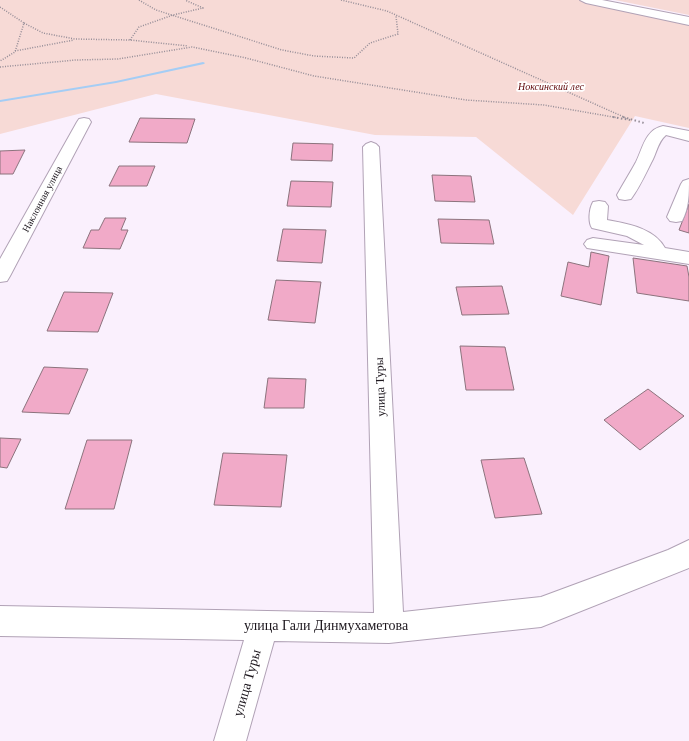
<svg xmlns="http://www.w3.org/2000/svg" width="689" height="741" font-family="'Times New Roman',serif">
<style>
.green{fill:#f7dad6}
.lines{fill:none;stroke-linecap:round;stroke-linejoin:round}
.stream{fill:#a4cdf5;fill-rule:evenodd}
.building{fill:#f1aac8;stroke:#8c737d}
.minor-casing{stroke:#b1a2b6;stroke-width:2}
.path-far1{stroke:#958d97;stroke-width:1.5;stroke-dasharray:1 1.5;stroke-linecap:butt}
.path{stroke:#958d97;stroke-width:2;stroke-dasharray:1.5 2.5;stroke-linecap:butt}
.minor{fill:#fff;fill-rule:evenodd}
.labels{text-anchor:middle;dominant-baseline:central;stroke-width:3.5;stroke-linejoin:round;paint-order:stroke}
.far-park-label{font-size:10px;font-style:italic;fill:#5e0508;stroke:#fff}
.far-street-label{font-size:10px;fill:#1c161d;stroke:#fff}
.street-label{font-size:12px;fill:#1c161d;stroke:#fff}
.near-street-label{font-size:14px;fill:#1c161d;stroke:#fff}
</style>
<rect width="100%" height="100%" fill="#faf0fd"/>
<path class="green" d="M0,0h579l44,10 66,12v106l-54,-12 -62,99 -97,-78 -101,-2 -219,-41 -156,40z
M615,0h74v15z"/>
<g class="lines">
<path class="stream" d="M203,62l2,1 -1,1 -88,19 -116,19v-2l116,-19z"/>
</g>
<path class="building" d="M140,118l55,1 -8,24 -58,-1z
M293,143l40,1 -1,17 -41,-1z
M25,150l-12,24h-13v-23z
M119,166h36l-8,20h-38z
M432,175l39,1 4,26 -40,-1z
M291,181l42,1 -2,25 -44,-1z
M689,204v29l-10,-3z
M105,218h21l-5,12h7l-8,19 -37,-1 8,-18h8z
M438,219l51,1 5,24 -53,-1z
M283,229l43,1 -4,33 -45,-2z
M591,252l18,4 -8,49 -40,-9 7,-34 21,5z
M633,258l54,8 2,11v24l-52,-8z
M276,280l45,2 -6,41 -47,-3z
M502,286l7,28 -47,1 -6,-28z
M64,292l49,1 -15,39 -51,-1z
M460,346l45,1 9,43h-48z
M44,367l44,2 -19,45 -47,-2z
M268,378l38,1 -2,29h-40z
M648,389l36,27 -44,34 -36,-30z
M0,438l21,1 -14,29 -7,-1z
M87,440h45l-18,69h-49z
M223,453l64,2 -6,52 -67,-2z
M524,458l18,56 -47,4 -14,-58z"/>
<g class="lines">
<g class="minor-casing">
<path id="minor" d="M580,0h22l87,17v8l-103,-22z
M84,118l5,1 2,3 -81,154 -3,5 -7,1v-23l77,-137 2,-3z
M663,126l26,5v10l-23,-6c-9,8 -9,18 -15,28 -6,12 -12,25 -20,36l-6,1 -6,-1 -2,-4c6,-11 13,-22 19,-33 7,-14 9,-32 27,-36z
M371,142l5,2 3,3 24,465 138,-15 127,-47 21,-10v28l-148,59 -152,16 -115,-2 -28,100h-32l30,-101 -244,-4v-30l374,7 -11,-466 3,-3z
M689,179c0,15 0,29 -7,42l-6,1 -6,-1 -3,-4 14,-33 2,-3z
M599,201l6,1 3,4 -1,14c21,4 47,8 58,28l24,4v12l-102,-16 -3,-4 3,-4 6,-2 51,7 -17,-9 -35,-8c-4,-6 -3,-19 1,-26z"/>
</g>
<path class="path-far1" d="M139,0l17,10 126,40 32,6 40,2 16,-15 28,-9 -2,-18
M341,0l46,11 239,107
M0,7l24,16 -9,29 -15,9
M24,23l19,10 32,6 55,1 58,6
M130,40l9,-13 34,-12 30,-7 -18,-8
M15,51l59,-11
M0,67l76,-7 42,-1 74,-12 54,11 68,18 152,24 78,5 75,13"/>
<path class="path" d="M613,117l17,3
M623,117l21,6"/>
<use href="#minor" class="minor"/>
</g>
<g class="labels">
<g class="far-park-label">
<text x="551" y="86">Ноксинский лес</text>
</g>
<g class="far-street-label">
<text transform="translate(42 199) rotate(-62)">Наклонная улица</text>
</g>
<g class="street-label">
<text transform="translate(380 387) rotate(-92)">улица Туры</text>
</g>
<g class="near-street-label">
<text x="326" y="625">улица Гали Динмухаметова</text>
<text transform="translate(247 683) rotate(-74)">улица Туры</text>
</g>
</g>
</svg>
